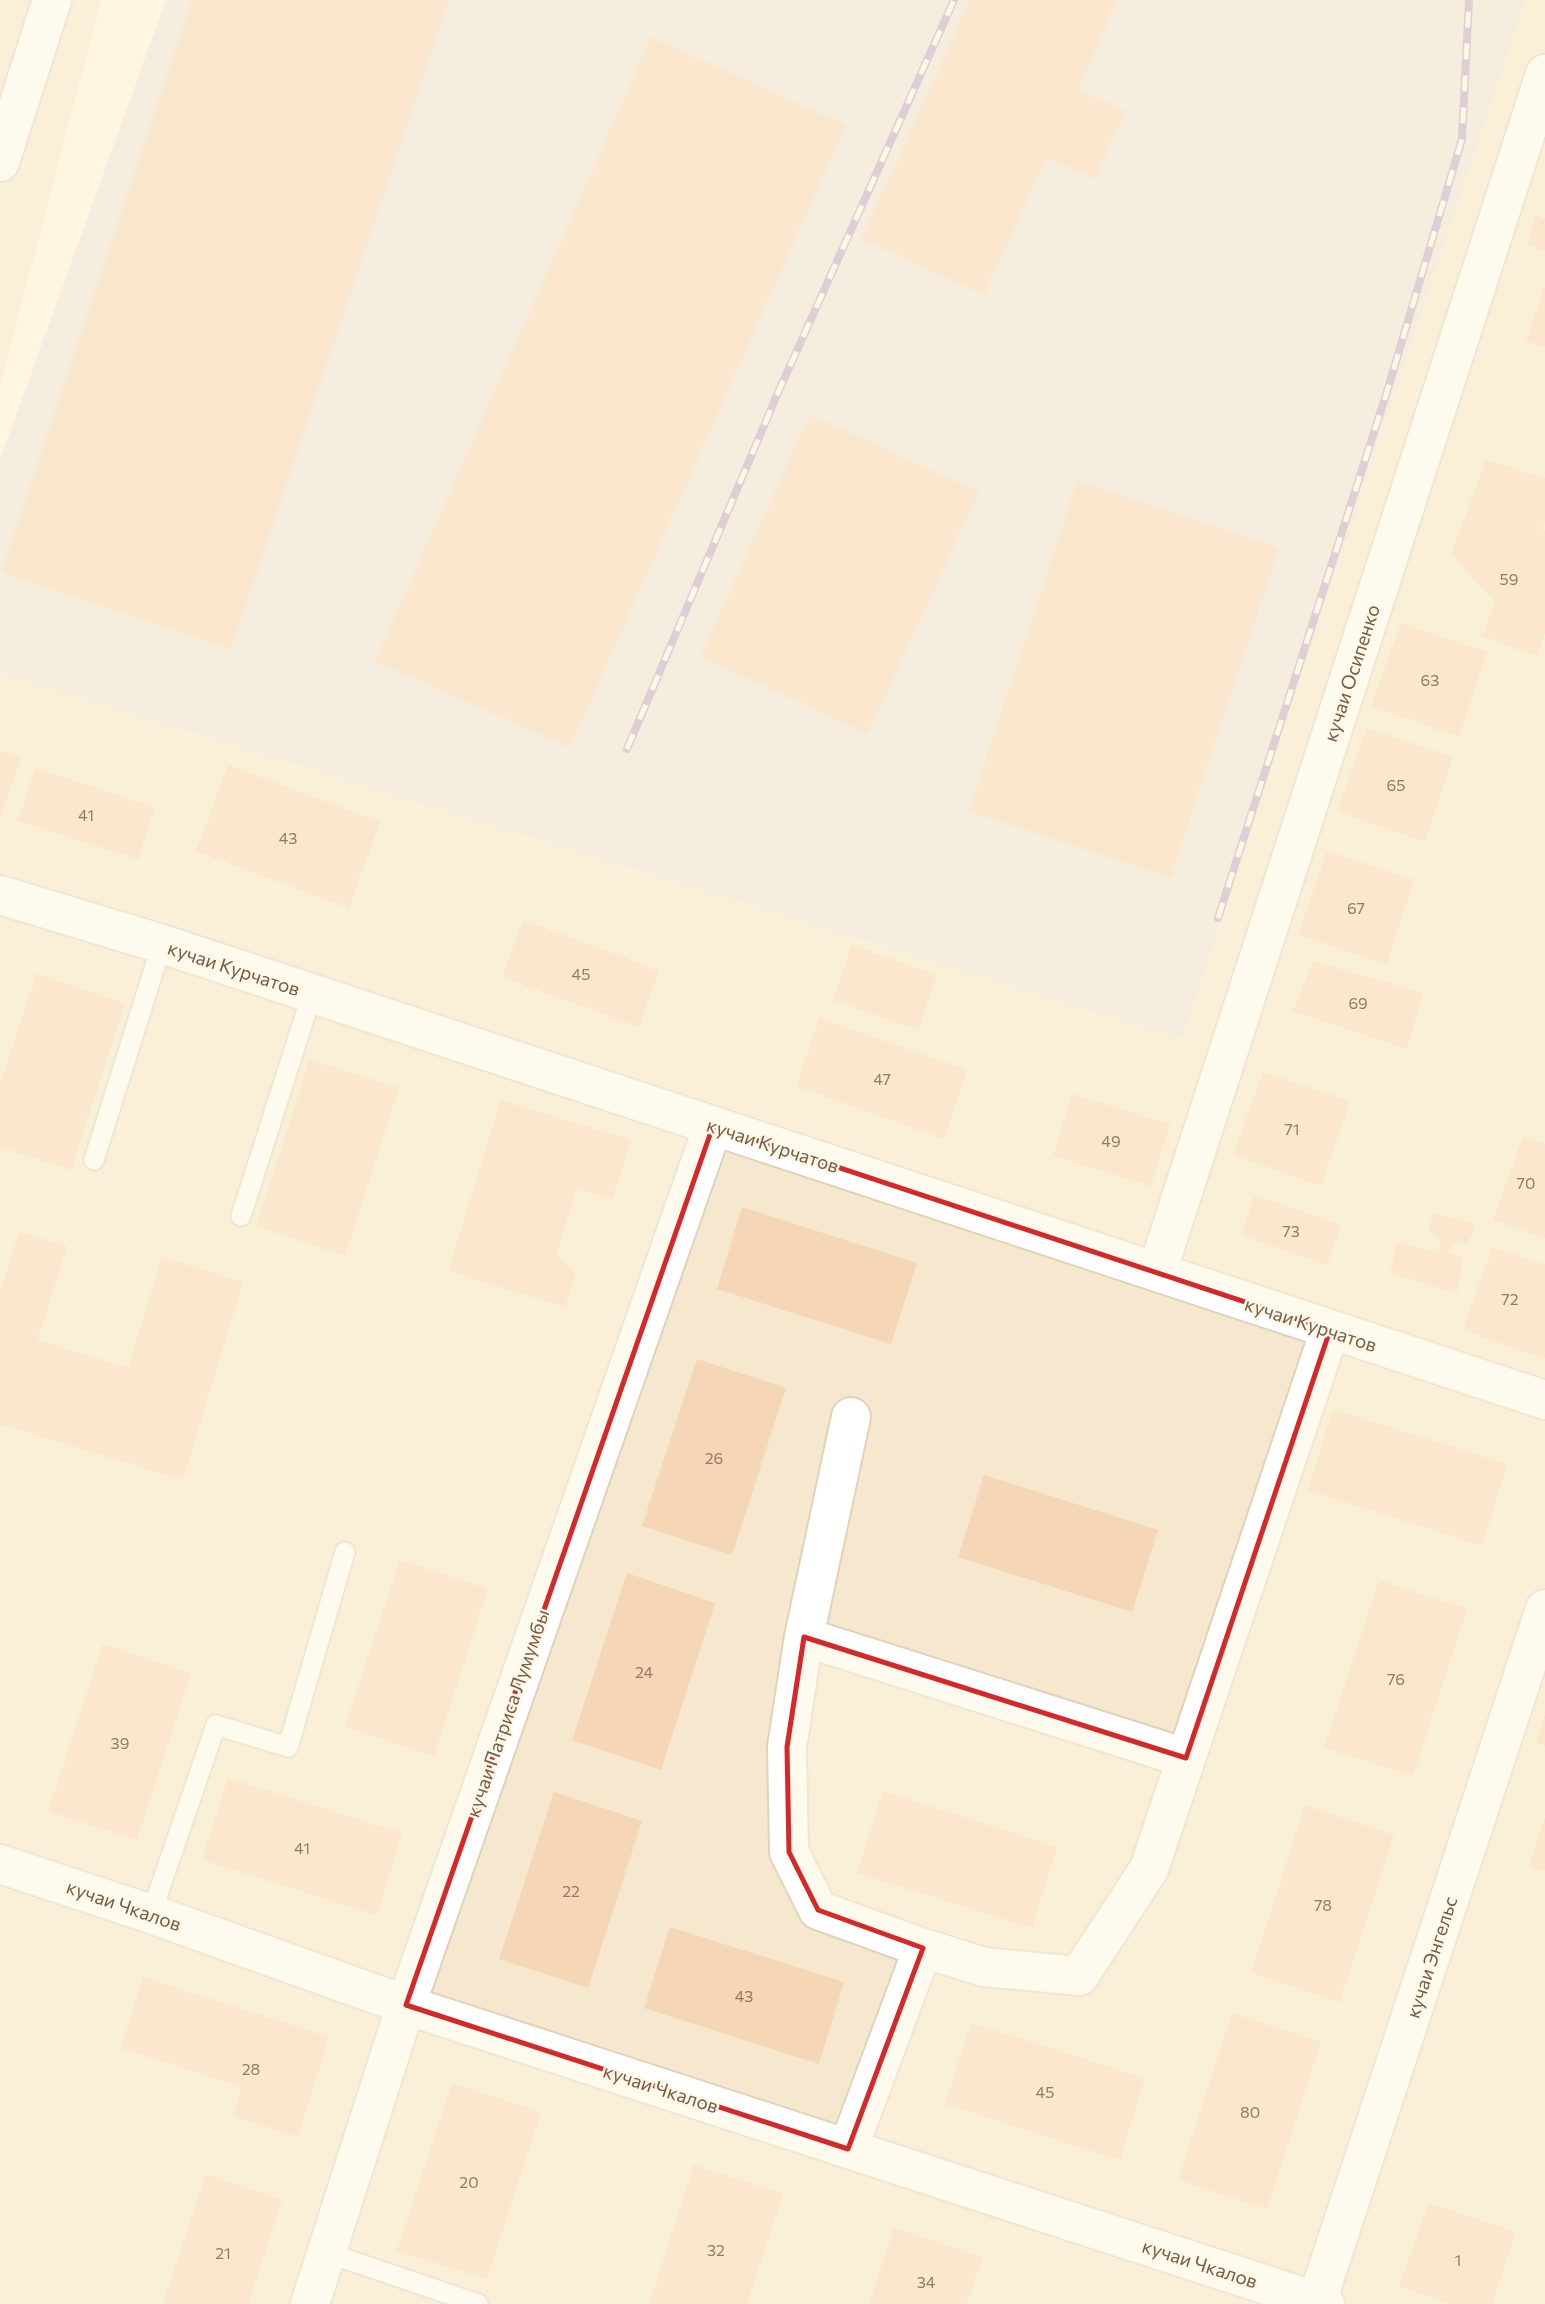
<svg xmlns="http://www.w3.org/2000/svg" width="1545" height="2304" font-family="Commissioner,sans-serif">
<style>
.residential{fill:#f6e8ce}
.industrial{fill:#ece5dc}
.building{fill:#f5d6b6}
.lines{fill:none;stroke-linecap:round;stroke-linejoin:round}
.service-casing{stroke:#e2d2bc;stroke-width:23}
.minor-casing{stroke:#e2d2bc;stroke-width:42}
.tertiary-casing{stroke:#e2d2bc;stroke-width:42}
.service{stroke:#fff;stroke-width:19}
.minor{stroke:#fff;stroke-width:38}
.tertiary{stroke:#fff;stroke-width:38}
.rail-casing{stroke:#b99fc7;stroke-width:8}
.rail{stroke:#fff8e8;stroke-width:5;stroke-dasharray:16;stroke-linecap:butt}
.marked{fill:none;stroke:#d62828;stroke-width:5;stroke-linejoin:round}
.labels{text-anchor:middle;dominant-baseline:central;stroke-width:5;stroke-linejoin:round;paint-order:stroke}
.number-label{font-size:16px;fill:#967a62}
.street-label{font-size:19px;fill:#765c46;stroke:#fff8e8}
</style>
<rect width="100%" height="100%" fill="#fef5e0"/>
<path class="residential" d="M0,0h101l-101,386z
M1525,0h20v2304h-1545v-1631l1182,366z"/>
<path class="industrial" d="M166,0h1359l-343,1039 -1182,-366v-213z"/>
<path class="building" d="M192,0h257l-218,650 -230,-77z
M970,0h148l-40,89 48,22 -31,68 -48,-22 -63,138 -123,-56z
M651,37l195,88 -276,623 -195,-87z
M1535,215l10,4v32l-18,-6z
M1545,286v61l-19,-6z
M810,414l169,78 -111,242 -168,-77z
M1486,460l59,18v44l-2,7 2,1v102l-8,24 -55,-19 13,-35 -44,-48z
M1077,481l202,67 -108,330 -203,-67z
M1401,623l86,29 -28,85 -88,-31z
M1367,728l86,29 -28,85 -88,-31z
M0,751l21,8 -21,58z
M228,765l152,57 -31,86 -153,-57z
M35,768l120,39 -17,52 -120,-38z
M1327,851l87,29 -28,85 -88,-31z
M523,920l136,50 -20,57 -137,-50z
M852,945l85,30 -19,55 -85,-30z
M1313,961l110,32 -16,56 -114,-38z
M36,974l89,29 -54,167 -71,-23v-62z
M819,1018l148,52 -23,69 -148,-53z
M310,1059l89,29 -54,168 -89,-30z
M1263,1072l87,29 -29,85 -88,-31z
M1072,1094l98,30 -19,62 -98,-30z
M501,1100l130,40 -18,59 -36,-11 -21,67 20,18 -11,34 -117,-36z
M1523,1137l22,7v94l-52,-18z
M1255,1195l86,30 -14,40 -86,-30z
M742,1207l175,56 -26,81 -174,-55z
M1433,1213l43,10 -8,21 -15,-2 -5,11 15,5 -6,35 -67,-19 7,-32 41,11 4,-14 -14,-7z
M19,1232l48,14 -29,94 90,28 34,-111 81,25 -60,198 -183,-56v-131z
M1492,1247l53,18v94l-82,-29z
M697,1359l89,29 -54,167 -90,-29z
M1333,1409l174,55 -25,82 -174,-56z
M984,1475l174,55 -26,82 -174,-55z
M400,1560l88,29 -54,167 -89,-29z
M627,1573l88,30 -54,167 -89,-30z
M1379,1580l88,29 -54,167 -89,-28z
M103,1644l88,29 -54,167 -89,-29z
M1544,1716h1v30l-9,-3z
M228,1778l174,55 -25,82 -175,-55z
M883,1791l174,56 -25,81 -175,-55z
M554,1792l88,29 -54,167 -89,-29z
M1305,1805l89,30 -54,167 -89,-29z
M1544,1819h1v52l-16,-5z
M670,1927l174,55 -25,82 -175,-56z
M143,1977l186,60 -31,100 -65,-21 9,-29 -121,-39z
M1232,2013l89,29 -54,167 -89,-29z
M971,2023l174,55 -25,82 -175,-56z
M452,2083l89,29 -54,167 -90,-28z
M694,2165l89,29 -36,110h-98z
M206,2174l76,26 -34,104h-85z
M1429,2203l87,29 -24,72h-42l-51,-18z
M894,2228l89,29 -16,47h-98z"/>
<g class="lines">
<g class="service-casing">
<path id="service" d="M94,1160l68,-216
M241,1216l71,-222
M151,1914l65,-189 72,22 57,-195
M328,2253l150,51"/>
</g>
<g class="minor-casing">
<path id="minor" d="M0,162l52,-162
M0,895l162,49 1383,456
M1157,1272l388,-1198
M851,1417l-47,220 -17,110 2,105 29,58 105,38 61,19 95,9 70,-107 181,-539
M804,1637l382,121
M406,2005l307,-879
M848,2149l75,-201
M1316,2304l229,-695"/>
</g>
<g class="tertiary-casing">
<path id="tertiary" d="M0,1864l151,50 255,91 919,299
M310,2304l96,-299"/>
</g>
<use href="#service" class="service"/>
<use href="#minor" class="minor"/>
<use href="#tertiary" class="tertiary"/>
<g class="rail-casing">
<path id="rail" d="M627,749l150,-354 177,-395
M1218,918l168,-523 76,-256 7,-139"/>
</g>
<use href="#rail" class="rail"/>
</g>
<path d="M0 0H1545V2304H0ZM713,1126l617,204 -144,428 -382,-121 -17,110 2,105 29,58 105,38 -75,201 -442,-144z" fill="#fef5e0" fill-opacity=".55" fill-rule="evenodd"/>
<path class="marked" d="M713,1126l617,204 -144,428 -382,-121 -17,110 2,105 29,58 105,38 -75,201 -442,-144z"/>
<g class="labels">
<g class="number-label">
<text x="1509" y="578">59</text>
<text x="1430" y="679">63</text>
<text x="1396" y="784">65</text>
<text x="86" y="814">41</text>
<text x="288" y="837">43</text>
<text x="1356" y="907">67</text>
<text x="581" y="973">45</text>
<text x="1358" y="1002">69</text>
<text x="882" y="1078">47</text>
<text x="1292" y="1128">71</text>
<text x="1111" y="1140">49</text>
<text x="1526" y="1182">70</text>
<text x="1291" y="1230">73</text>
<text x="1510" y="1298">72</text>
<text x="714" y="1457">26</text>
<text x="644" y="1671">24</text>
<text x="1396" y="1678">76</text>
<text x="120" y="1742">39</text>
<text x="302" y="1847">41</text>
<text x="571" y="1890">22</text>
<text x="1323" y="1904">78</text>
<text x="744" y="1995">43</text>
<text x="251" y="2068">28</text>
<text x="1045" y="2091">45</text>
<text x="1250" y="2111">80</text>
<text x="469" y="2181">20</text>
<text x="716" y="2249">32</text>
<text x="223" y="2252">21</text>
<text x="1458" y="2259">1</text>
<text x="926" y="2281">34</text>
</g>
<g class="street-label">
<text transform="translate(1351 673) rotate(-72)">кучаи Осипенко</text>
<text transform="translate(234 968) rotate(18)">кучаи Курчатов</text>
<text transform="translate(773 1145) rotate(18)">кучаи Курчатов</text>
<text transform="translate(1311 1324) rotate(18)">кучаи Курчатов</text>
<text transform="translate(507 1713) rotate(-71)">кучаи Патриса Лумумбы</text>
<text transform="translate(124 1905) rotate(19)">кучаи Чкалов</text>
<text transform="translate(1431 1957) rotate(-72)">кучаи Энгельс</text>
<text transform="translate(661 2088) rotate(18)">кучаи Чкалов</text>
<text transform="translate(1200 2263) rotate(18)">кучаи Чкалов</text>
</g>
</g>
</svg>
